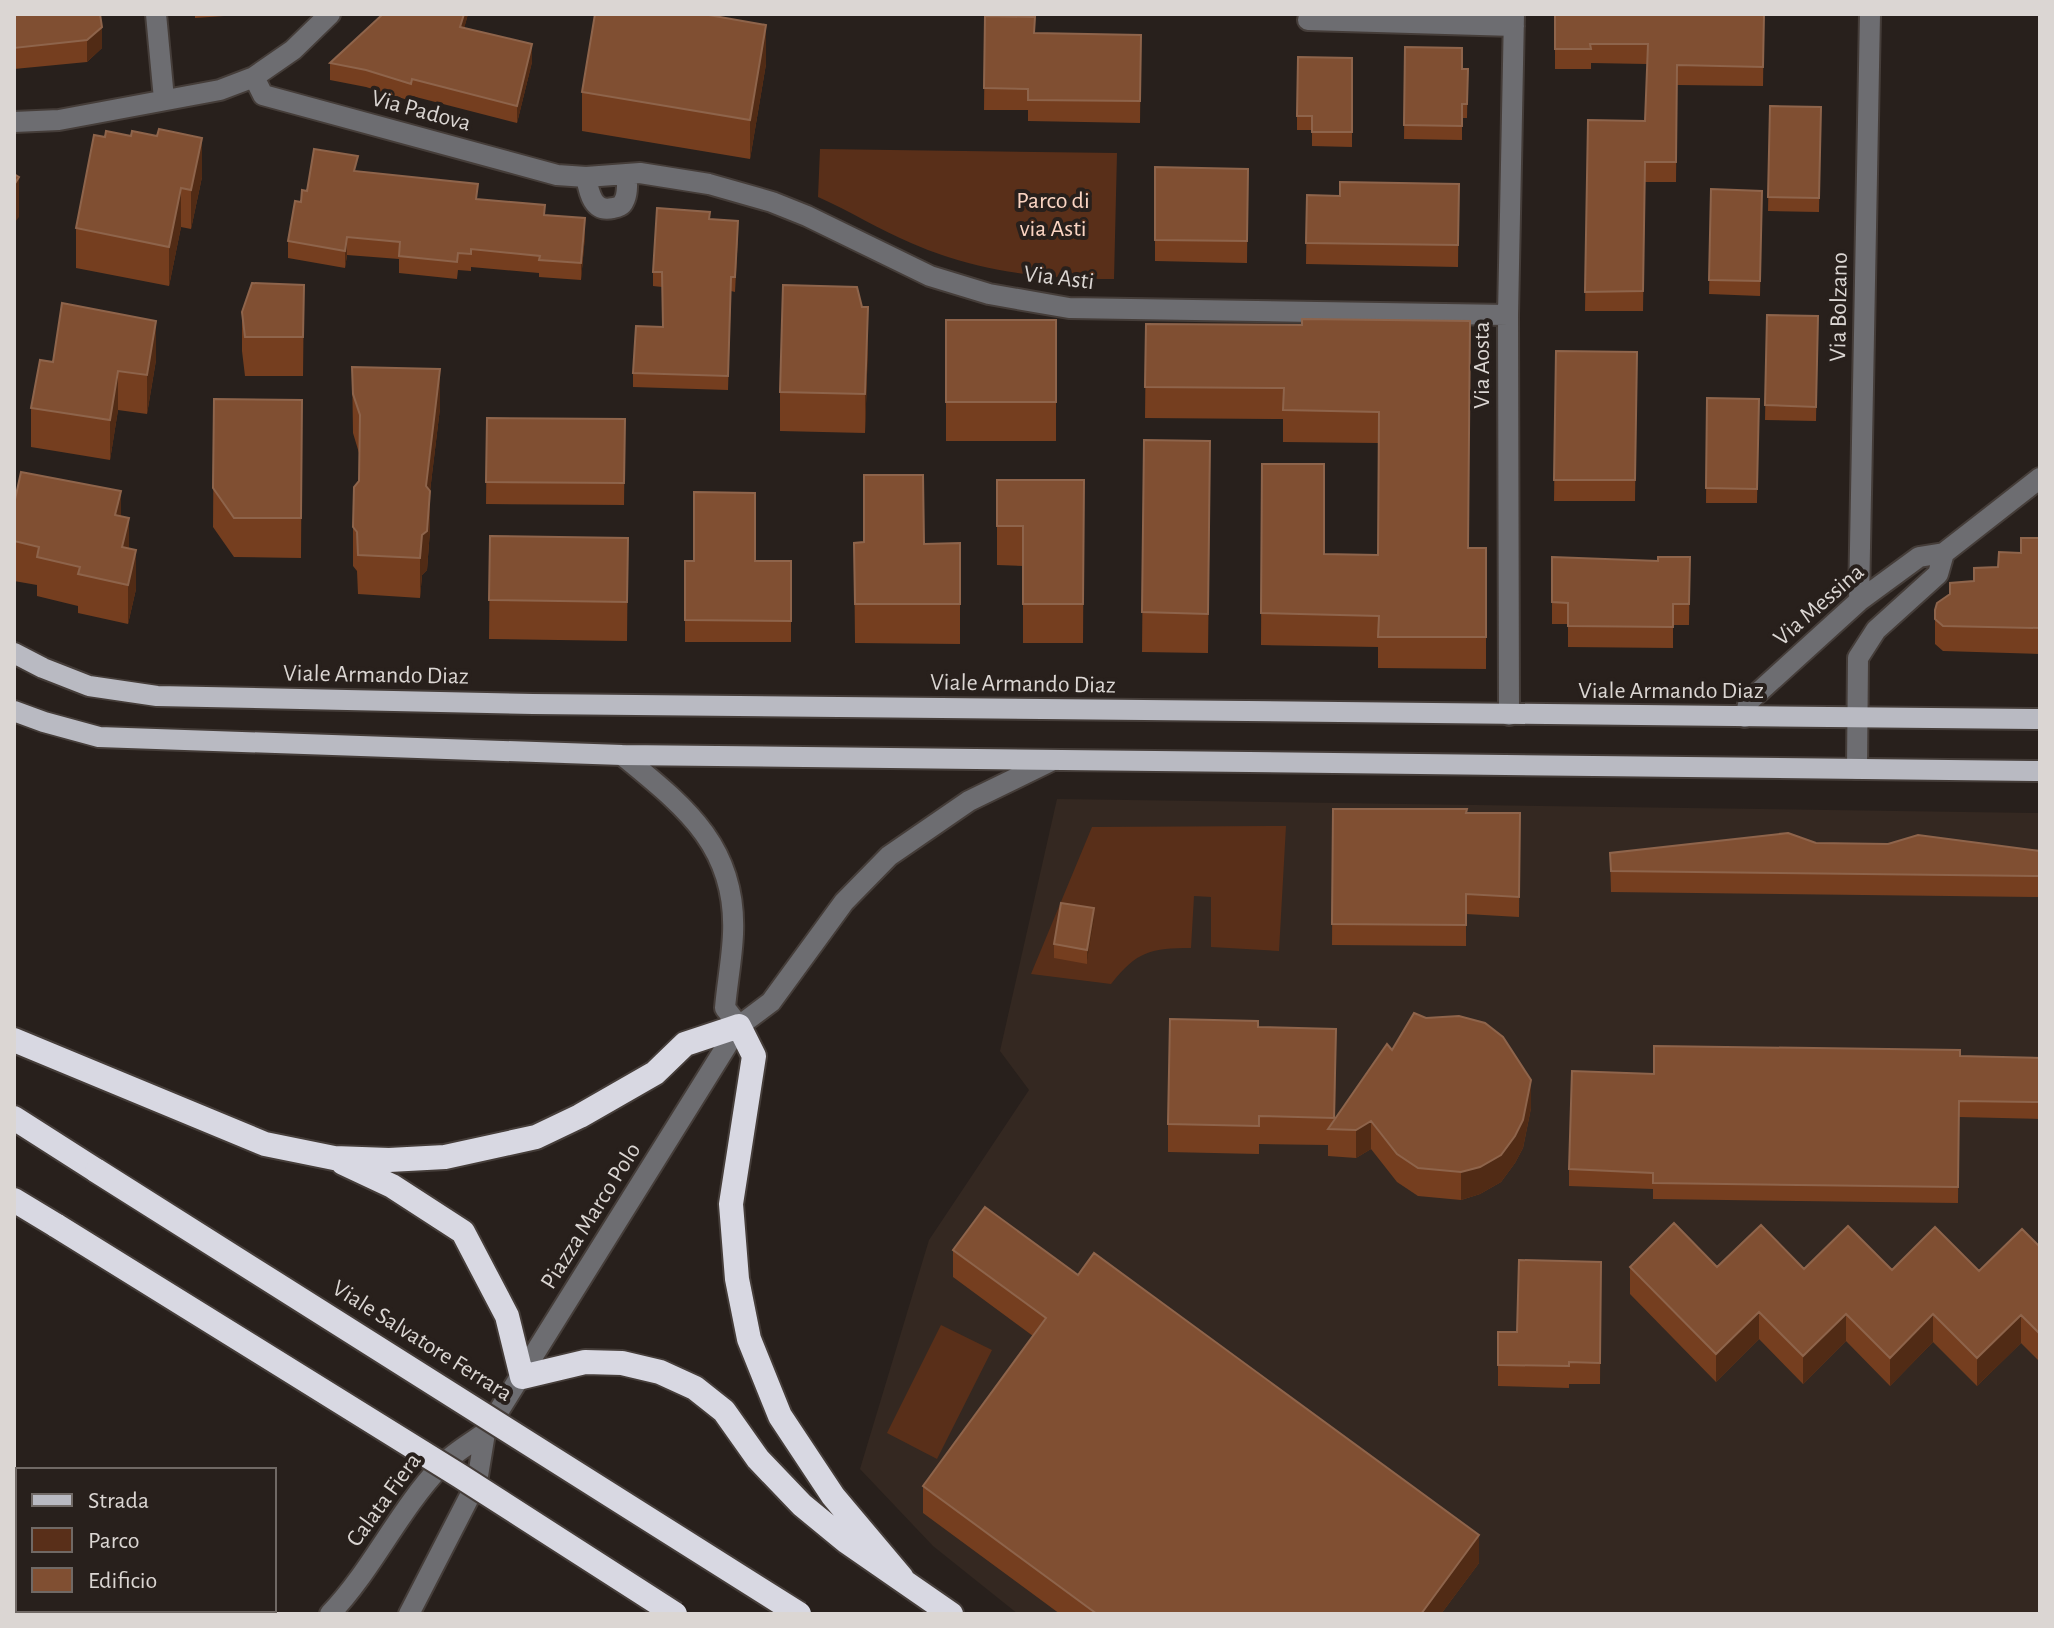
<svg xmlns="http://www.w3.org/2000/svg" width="2054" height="1628" font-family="'Alegreya Sans',sans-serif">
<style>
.built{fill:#342821}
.green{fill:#592f19}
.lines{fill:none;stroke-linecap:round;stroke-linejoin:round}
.minor-casing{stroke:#453d39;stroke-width:24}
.major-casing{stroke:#453d39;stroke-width:24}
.highway-casing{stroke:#453d39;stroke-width:28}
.minor{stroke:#6d6d71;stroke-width:20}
.major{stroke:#b9bac2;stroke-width:20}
.highway{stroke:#d8d8e2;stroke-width:24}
.highway-bridge-casing{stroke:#453d39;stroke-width:28;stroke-linecap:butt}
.highway-bridge{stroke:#d8d8e2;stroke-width:24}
.wall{fill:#753e1f}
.shaded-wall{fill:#512b15}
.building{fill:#804f32;stroke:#8e644b;stroke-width:2}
.labels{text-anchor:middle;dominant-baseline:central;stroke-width:8;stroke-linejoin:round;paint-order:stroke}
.street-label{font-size:24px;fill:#dbd6d3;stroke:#28201c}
.park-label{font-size:24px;fill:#fbd5c3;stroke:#28201c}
</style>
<rect width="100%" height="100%" fill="#28201c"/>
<path class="built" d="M1057,799l983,14v801h-1022l-85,-68 -73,-77 69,-229 100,-150 -29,-39z"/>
<path class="green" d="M820,149l297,4 -3,126c-71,0 -137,-7 -203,-36 -31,-13 -61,-32 -93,-46z
M1286,826l-7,125 -68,-4v-50l-17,-1 -3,52c-40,0 -54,3 -80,36l-80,-10 61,-147z
M941,1325l51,25 -55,109 -50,-26z"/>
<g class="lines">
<g class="minor-casing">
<path id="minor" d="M156,14l8,85
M1308,20l206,6
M254,77l9,18 294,80 29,2 54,-4 69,11 63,18 35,14 123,60 59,18 80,14 439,7
M14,122l45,-2 161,-30 34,-13 39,-27 37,-36
M586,177c3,16 7,36 27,31 5,-1 9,-2 11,-7 4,-7 3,-19 3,-27
M1859,601l11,-587
M1509,715l-1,-400 6,-301
M1745,717l4,-16 110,-100 60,-44 25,-4 96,-75
M622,755c62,51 115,91 111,179 -1,25 -6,50 -8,74l14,18
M1857,769l1,-111 18,-28 62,-56 6,-21
M330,1614c43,-45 68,-103 111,-148 12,-13 30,-23 44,-33l254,-407 32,-24 73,-100 45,-46 80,-55 84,-41
M409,1614l68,-132 8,-49"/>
</g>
<g class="major-casing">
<path id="major" d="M14,653l29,15 46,18 68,10 376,8 1507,15
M14,711l30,11 55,15 523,18 1418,16"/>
</g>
<g class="highway-casing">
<path id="highway" d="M14,1040l251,104 69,14 55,2 56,-3 91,-20 44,-21 75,-43 30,-29 54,-18 15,30 -23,148 6,75 12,60 31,77 53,80 69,82
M14,1118l83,53
M343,1163l49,23 71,46 44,84 15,61 63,-15 37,1 38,9 35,16 29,23 34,48 44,46 45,37 104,72
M14,1200l43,26"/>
</g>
<use href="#minor" class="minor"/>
<use href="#major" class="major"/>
<use href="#highway" class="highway"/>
<g class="highway-bridge-casing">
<path id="highway-bridge" d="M97,1171l702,443
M57,1226l403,250 215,138"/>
</g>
<use href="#highway-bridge" class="highway-bridge"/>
</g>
<path class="wall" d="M14,14h86l2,34 -15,14 -73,7z
M195,14h29v2l-29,2z
M383,14h85l-4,14 68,34 -15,61 -105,-27 -1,5 -45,-14 -36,-7v-17z
M1555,14h209l-1,72 -86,-1 -1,97h-31l-2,129h-58l3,-191 57,1 2,-57 -56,-1v6h-36z
M985,16l50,17 106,2 -1,88 -112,-2v-11h-44z
M1405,47l57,22h6l-1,49h-5v22l-58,-1z
M1352,58v89l-40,-1v-16h-15v-14z
M766,64l-16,95 -168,-28v-39z
M1770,106l51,1 -2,105 -51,-1z
M1155,167l93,2 -1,94 -92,-2z
M358,171l187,44 40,21 -4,44 -42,-3v-4l-68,-6v4l-13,-1 -1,9 -58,-6v-14l-52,-4 -2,13 -57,-10v-17l13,-39 6,-11z
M202,177l-11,52 -10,-2 -12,59 -93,-18v-40z
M1459,184l-1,83 -152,-3 1,-69 33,1z
M1711,189l51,2 -2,105 -51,-2z
M710,219l28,16 -3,57 -4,-1 -3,99 -95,-3v-14l30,-46 -1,-40 -9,-1v-14z
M304,285l-1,91h-58l-3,-25v-39z
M1767,315l51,1 -2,105 -51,-1z
M946,320h110v121h-110z
M1470,321l-2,227h18v121l-108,-1v-21l-117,-2 1,-181 62,90 54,1v-112l-95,-1v-23l-138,-1 1,-94 156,1z
M868,346l-3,87 -85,-2v-39z
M1556,351l81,1 -2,149h-81z
M156,360l-9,54 -29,-4 -8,50 -79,-13v-39l22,-46z
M352,367l88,41 -10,83v39l-3,40 -5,5 -2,23 -62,-4 -1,-23 -4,-5v-39l6,-46v-28l-6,-20z
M1707,398l52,1 -2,104h-51z
M214,399l88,1 -1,158 -67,-1 -21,-30z
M487,418l138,1 -1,86 -138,-1z
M1144,440l66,41 -2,172 -66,-1z
M997,480h87l-1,163h-60v-77l-26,-1z
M14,504l107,12 8,32 7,41 -8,35 -50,-11v-7l-41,-10v-11l-23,-4z
M490,536l138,2 -1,103 -138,-2z
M2040,536v118l-97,-3 -8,-7v-34l39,-29 47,-28z
M854,543h106v101l-105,-1z
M1552,557l106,4 32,-4 -1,68h-16v23l-105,-1v-23h-16z
M685,561h106v81h-106z
M1333,809l133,4h54l-1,104 -53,-3v32l-134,-1z
M1816,843l224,8v46l-429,-5 -1,-39z
M1094,922l-7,42 -33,-6v-14z
M1258,1027l78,2 -1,91 57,-70 139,58 -8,40 -8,15 -14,19 -21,12 -19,6 -43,-4 -21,-14 -26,-33 -15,9 -28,-2v-11l-69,-1v10l-91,-2v-28z
M1960,1056l80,2v61l-81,-2 -1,86 -305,-4v-10l-84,-3v-17l85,-95z
M2040,1247v115l-19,-19 -44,43 -44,-44 -43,44 -44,-45 -43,43 -44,-45 -43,43 -86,-88v-27l349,4z
M953,1250l125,25 401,288 -38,51h-381l-137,-101v-27l110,-150 -80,-59z
M1601,1262l-1,122h-31v4l-71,-2v-54h19z"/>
<path class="shaded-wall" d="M464,14h4l-8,30v-17z
M766,25v39l-16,95v-39z
M102,27v21l-15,14v-22z
M532,44v18l-15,61v-17z
M202,138v39l-11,52v-39z
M19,177v40l-4,5v19l-1,1v-57z
M181,188v39l-12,59v-39z
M585,218v18l-4,44v-17z
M347,237v18l-2,13v-17z
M868,307v39l-3,87v-39z
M156,321v39l-9,54v-39z
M440,369v39l-14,117v-39z
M118,371v39l-8,50v-40z
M121,491v39l-6,-15z
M430,491v39l-3,40 -5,5 -2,23v-40l2,-23z
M129,518v39l-7,29v-39z
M136,550v39l-8,35v-39z
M1094,908v14l-7,42v-14z
M1531,1080v28l-8,40 -8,15 -14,19 -21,12 -19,6v-28z
M1371,1121v28l-15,9v-28z
M1759,1312v27l-43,43v-28z
M1846,1314v27l-43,43v-28z
M1933,1314v28l-43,44v-28z
M2021,1315v28l-44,43v-28z
M1479,1535v28l-38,51h-20z"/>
<path class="building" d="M14,14h86l2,13 -15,13 -73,8z
M383,14h81l-4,13 72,17 -15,62 -105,-27 -1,5 -45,-14 -36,-7z
M595,14h108l63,11 -16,95 -168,-28z
M1555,14h209l-1,53 -86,-2 -1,97h-31l-2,129 -58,1 3,-172 57,1 3,-77h-58l1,5h-36z
M985,16l50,1 -1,16 107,2 -1,66 -112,-1v-11l-44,-1z
M1405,47l57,1v21h6l-1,35h-5v22l-58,-1z
M1298,57l54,1v74h-40v-16h-15z
M1770,106l51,1 -2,91 -51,-1z
M159,129l43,9 -11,52 -10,-2 -12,59 -93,-19 18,-93 11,2 1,-6 25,5 1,-5 25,5z
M314,149l44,7 -4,15 124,13 -2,15 69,6 -1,10 41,3 -4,45 -42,-3 1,-4 -69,-7v5l-13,-1 -1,9 -58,-6 1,-14 -53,-5 -2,14 -57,-10 7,-40 6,1 1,-12 5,1z
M1155,167l93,2 -1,72 -92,-1z
M14,174l5,3 -5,8z
M1340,182l119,2 -1,61 -152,-2 1,-48 33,1z
M1711,189l51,2 -2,90 -51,-1z
M657,208l53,4 -1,7 29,2 -3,56h-4l-3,99 -95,-3 3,-47 27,1 -1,-55h-9z
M252,283l52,2 -1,52h-58l-3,-25z
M783,285l74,2 5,20h6l-3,87 -85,-2z
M62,303l94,18 -9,54 -29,-4 -8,49 -79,-12 9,-48 13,2z
M1767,315l51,1 -2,91 -51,-2z
M1302,319l168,2 -2,227h18v89h-108l1,-21 -118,-3 1,-149h62v90l54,1 1,-143 -96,-2 1,-22 -139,-1 1,-63 156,1z
M946,320h110v82h-110z
M1556,351l81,1 -2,128h-81z
M352,367l88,2 -14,117 4,5 -3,40 -5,4 -2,23 -62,-3 -1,-23 -4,-5 1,-40 5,-6 1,-66 -7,-21z
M1707,398l52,1 -2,90 -51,-1z
M214,399l88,1 -1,118h-67l-21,-30z
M487,418l138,1 -1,64 -138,-1z
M1144,440l66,1 -2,173 -66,-2z
M21,472l100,19 -6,24 14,3 -7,29 14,3 -8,35 -50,-11 2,-7 -43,-10 2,-10 -25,-6v-37z
M864,475h59l1,69 36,-1v61h-105l-1,-61 10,-1z
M997,480h87l-1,124h-60v-78h-26z
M694,492l61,1v68h36v60l-106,-1v-59h9z
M490,536l138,2 -1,64 -138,-2z
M2040,536v92l-97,-2 -8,-7v-9l2,-7 13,-9v-11l24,-2v-13l24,-1 1,-15 22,1v-15h18z
M1552,557l106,4v-4h32l-1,47h-16v23l-105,-1v-23l-16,-1z
M1333,809h134l-1,4h54l-1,84 -53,-3v31l-134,-1z
M1788,833l28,10 72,1 30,-9 122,16v25l-429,-5 -1,-18z
M1061,903l33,5 -7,42 -33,-6z
M1414,1013l12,5 33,-2 26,7 18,14 28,43 -8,40 -8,16 -14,19 -21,12 -19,5 -43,-4 -21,-14 -26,-33 -15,9 -28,-1 59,-85 5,6z
M1170,1019l88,2v6l78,2 -2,89 -75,-2v10l-91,-2z
M1654,1046l306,4v6l80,2v44l-81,-1 -1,86 -305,-4v-10l-84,-4 3,-98 82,3z
M985,1207l93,68 16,-22 385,282 -58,79h-324l-174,-128 123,-168 -93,-68z
M1674,1223l43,44 44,-42 43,44 44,-43 44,44 43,-43 44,44 43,-42 18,18v87l-19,-19 -44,43 -44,-44 -43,44 -44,-44 -43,42 -44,-44 -43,42 -86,-87z
M1519,1260l82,2 -1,101 -31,-1v4l-71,-1v-33h19z"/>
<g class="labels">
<g class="street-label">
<text transform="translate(421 111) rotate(15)">Via Padova</text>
<text transform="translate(1059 278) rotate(7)">Via Asti</text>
<text transform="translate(1839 307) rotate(-89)">Via Bolzano</text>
<text transform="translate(1482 365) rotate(-90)">Via Aosta</text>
<text transform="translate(1819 605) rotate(-41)">Via Messina</text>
<text transform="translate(376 675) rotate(1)">Viale Armando Diaz</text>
<text transform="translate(1023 684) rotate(1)">Viale Armando Diaz</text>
<text x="1671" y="691">Viale Armando Diaz</text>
<text transform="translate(591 1216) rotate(-58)">Piazza Marco Polo</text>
<text transform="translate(422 1341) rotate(32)">Viale Salvatore Ferrara</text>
<text transform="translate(384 1500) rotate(-54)">Calata Fiera</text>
</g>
<g class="park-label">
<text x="1053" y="201">Parco di<tspan x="1053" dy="28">via Asti</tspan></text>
</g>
</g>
<rect width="2054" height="1628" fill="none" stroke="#dbd6d3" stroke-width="32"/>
<rect x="16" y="1468" width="260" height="144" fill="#28201c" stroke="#706965" stroke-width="2"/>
<rect x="32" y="1494" width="40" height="12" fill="#b9bac2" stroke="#706965" stroke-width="2"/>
<text x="88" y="1508" font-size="24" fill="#dbd6d3">Strada</text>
<rect x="32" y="1528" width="40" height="24" fill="#592f19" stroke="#706965" stroke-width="2"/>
<text x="88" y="1548" font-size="24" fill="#dbd6d3">Parco</text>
<rect x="32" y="1568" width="40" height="24" fill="#804f32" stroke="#706965" stroke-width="2"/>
<text x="88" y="1588" font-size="24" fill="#dbd6d3">Edificio</text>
</svg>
